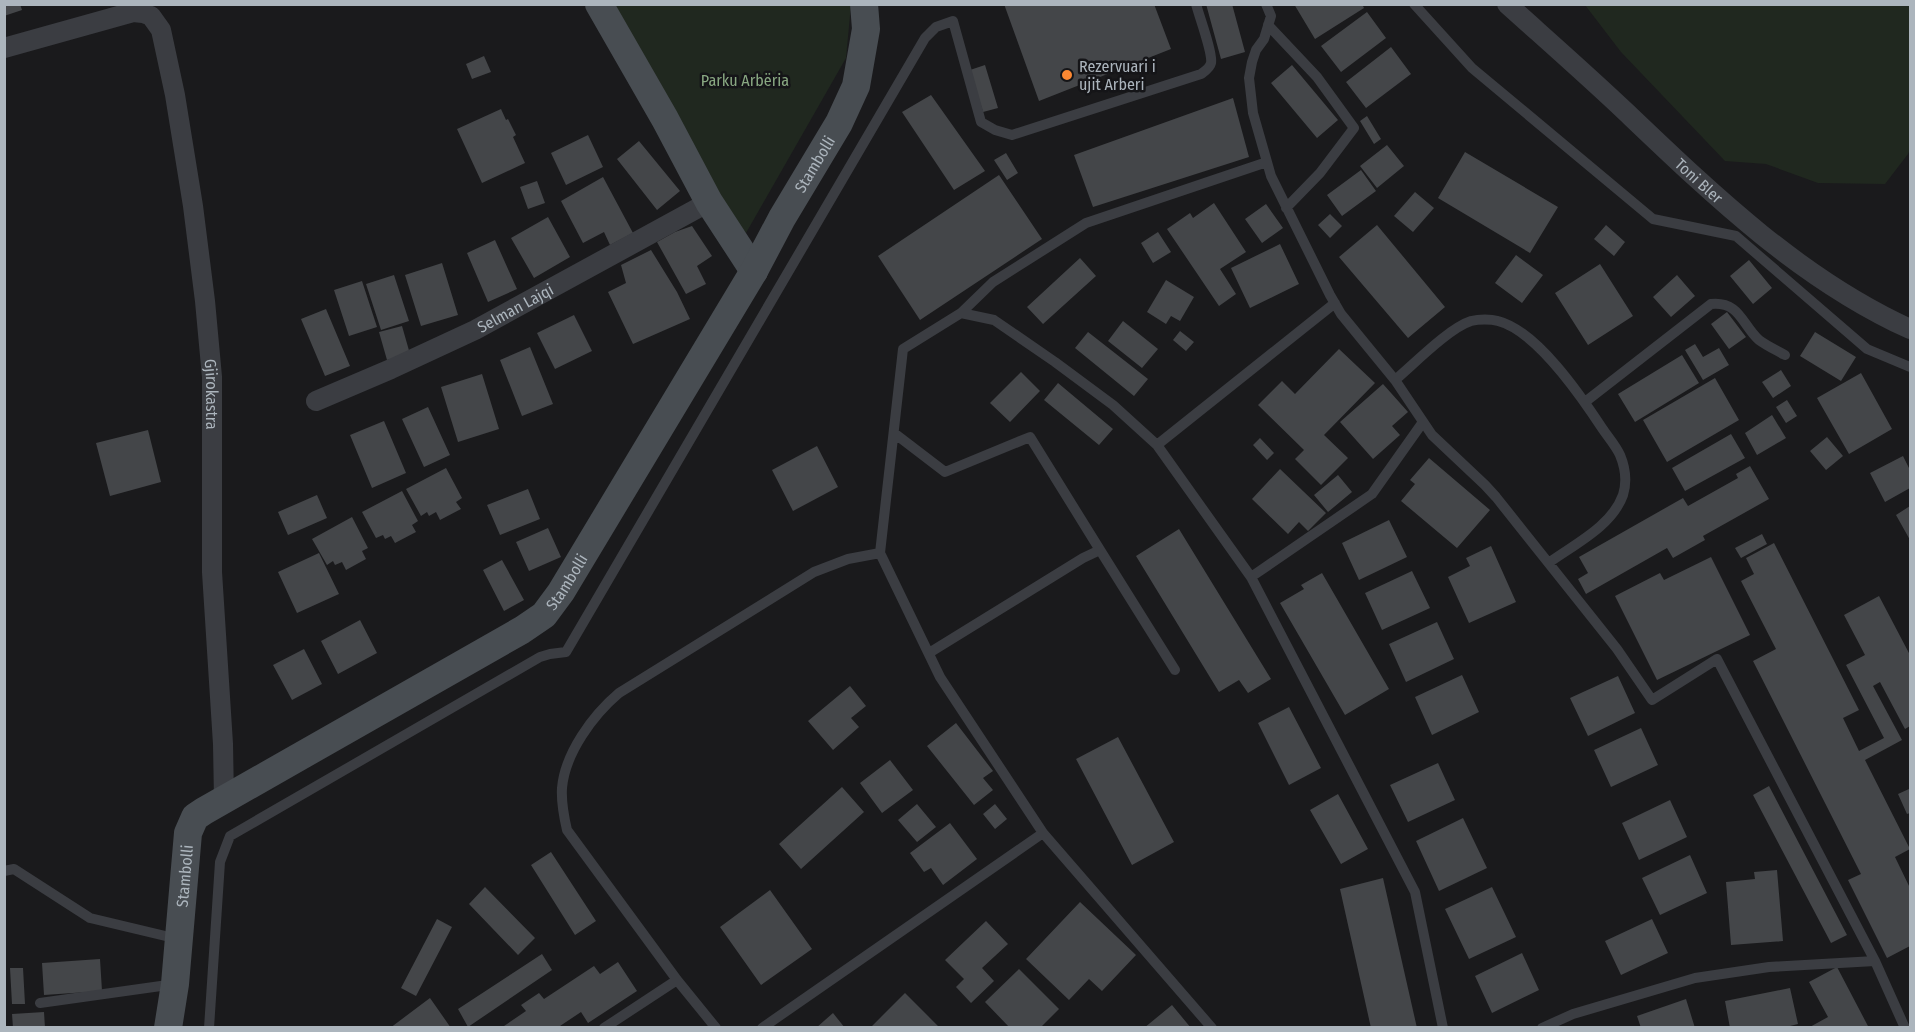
<svg xmlns="http://www.w3.org/2000/svg" width="1915" height="1032" font-family="'Fira Sans Condensed',sans-serif">
<style>
.green{fill:#20281f}
.building{fill:#444649}
.lines{fill:none;stroke-linecap:round;stroke-linejoin:round}
.lane{stroke:#3b3d42;stroke-width:10}
.street{stroke:#3b3d42;stroke-width:20}
.secondary{stroke:#484d52;stroke-width:28}
.poi-dot{fill:#fc8832;stroke:#151518;stroke-width:2}
.labels{text-anchor:middle;dominant-baseline:central;stroke-width:5;stroke-linejoin:round;paint-order:stroke}
.poi-label{font-size:16px;fill:#acb5bd;stroke:#151518;text-anchor:start}
.park-label{font-size:16px;fill:#89a882;stroke:#151518}
.street-label{font-size:16px;fill:#acb5bd;stroke:#151518}
</style>
<rect width="100%" height="100%" fill="#1a1a1c"/>
<path class="green" d="M614,5h237l-5,53 -100,175 -13,-16z
M1585,5h325v144l-2,5 -23,30 -67,-1 -52,-19 -41,-3 -104,-109z"/>
<path class="building" d="M4,4h16l2,6 -18,6z
M1004,4h150l17,45 -132,52z
M1206,4h26l13,48 -24,7z
M1294,4h68l2,4 -49,31z
M1367,12l19,26 -45,34 -20,-26z
M1391,47l20,27 -45,34 -20,-26z
M484,56l7,16 -19,7 -6,-15z
M985,65l13,43 -15,4 -13,-42z
M1292,65l46,55 -21,18 -46,-55z
M931,95l54,76 -31,19 -52,-78z
M1233,98l16,59 -156,50 -19,-52z
M501,109l5,11 2,-1 8,16 -3,2 12,26 -43,20 -25,-54z
M1367,116l14,23 -7,5 -14,-23z
M588,135l15,32 -37,18 -15,-32z
M639,141l41,50 -23,19 -40,-51z
M1387,145l17,21 -27,22 -17,-22z
M1465,152l93,55 -28,46 -92,-55z
M1006,153l12,20 -11,7 -13,-20z
M1361,170l15,21 -34,25 -15,-21z
M999,175l43,64 -122,81 -42,-64z
M603,177l30,56 -23,12 -6,-13 -21,11 -22,-42z
M537,181l8,22 -17,6 -8,-22z
M1415,192l19,16 -21,24 -19,-16z
M1214,203l32,49 -26,17 16,25 -17,12 -52,-77 23,-16 3,5z
M1266,204l17,24 -21,15 -17,-24z
M1330,214l12,12 -12,12 -12,-13z
M548,217l22,40 -36,21 -23,-40z
M1377,225l68,82 -37,31 -69,-81z
M1606,225l19,17 -11,14 -20,-17z
M692,226l20,30 -15,10 9,18 -20,10 -29,-52 18,-10z
M1158,232l13,20 -18,11 -12,-20z
M495,240l22,49 -29,13 -21,-49z
M1280,244l19,40 -49,24 -19,-40z
M651,250l26,42 13,27 -57,25 -25,-52 18,-9 -5,-18z
M1516,255l27,20 -21,28 -27,-20z
M1080,258l16,18 -53,48 -16,-17z
M1749,260l23,28 -19,16 -23,-28z
M442,263l16,52 -37,11 -16,-51z
M1600,264l33,52 -45,29 -33,-52z
M394,275l15,46 -28,9 -15,-46z
M1677,275l18,21 -24,21 -18,-20z
M1166,280l28,17 -14,24 -9,-5 -5,8 -19,-12z
M362,281l15,46 -28,9 -15,-46z
M326,309l24,57 -25,10 -24,-57z
M1727,312l19,25 -17,12 -18,-25z
M574,315l18,36 -37,18 -18,-36z
M1123,321l35,28 -16,19 -34,-27z
M402,326l8,28 -23,6 -8,-28z
M1180,331l14,11 -8,9 -13,-11z
M1088,332l60,47 -14,17 -59,-48z
M1815,332l41,25 -15,24 -41,-25z
M1695,344l8,13 16,-9 10,17 -26,15 -18,-30z
M530,347l23,57 -31,12 -22,-56z
M1339,349l36,34 -51,52 24,23 -27,27 -26,-26 9,-9 -46,-45 24,-24 13,13z
M1682,355l17,28 -64,39 -17,-28z
M1781,370l10,16 -18,12 -11,-16z
M1021,372l19,19 -30,31 -20,-19z
M1861,373l31,56 -43,25 -32,-56z
M482,374l17,55 -41,13 -17,-55z
M1715,378l24,42 -72,42 -24,-42z
M1058,383l55,46 -14,16 -55,-45z
M1383,384l25,28 -16,14 8,9 -27,24 -33,-37z
M1787,400l10,16 -11,7 -10,-16z
M428,407l22,48 -26,12 -22,-48z
M1772,415l14,23 -29,17 -12,-22z
M384,421l22,52 -34,15 -22,-53z
M148,430l13,52 -51,14 -14,-53z
M1731,434l14,24 -60,33 -13,-23z
M1827,437l16,19 -17,14 -16,-19z
M1260,438l14,15 -7,7 -14,-15z
M817,446l21,41 -45,24 -21,-41z
M1903,456l7,14v18l-25,14 -15,-29z
M1429,458l61,52 -33,38 -56,-47 14,-17 -5,-4z
M1750,466l19,33 -66,37 2,4 -32,18 -6,-10 -81,46 -8,-15 10,-6 -9,-16 104,-59 5,8 50,-28 -2,-4z
M446,468l16,30 -6,4 5,7 -21,11 -4,-8 -7,4 -2,-4 -6,4 -15,-27z
M1280,469l46,44 -18,18 -9,-9 -11,12 -36,-35z
M1338,475l14,17 -24,20 -14,-17z
M528,489l12,30 -40,16 -13,-30z
M402,491l16,30 -6,4 4,7 -21,11 -4,-7 -6,3 -2,-4 -7,3 -14,-26z
M317,495l10,23 -39,17 -10,-23z
M1910,506v34l-14,-25z
M352,517l16,31 -6,3 4,8 -20,11 -4,-8 -7,3 -2,-4 -6,4 -15,-26z
M1389,520l18,37 -48,23 -17,-37z
M548,528l13,29 -32,14 -13,-29z
M1179,529l92,150 -23,14 -9,-13 -20,12 -83,-136z
M1762,534l5,10 -26,14 -6,-10z
M1774,543l85,167 -16,8 16,33 25,-13 -38,-73 19,-10 -21,-40 35,-19 31,59v71l-5,3 -25,-47 -7,4 29,54 -37,20 45,89 -15,8 15,31v58l-23,12 -39,-78 13,-6 -108,-213 23,-12 -35,-68 13,-7 -8,-16z
M1491,546l25,56 -47,21 -21,-46 22,-11 -4,-8z
M319,553l20,41 -42,19 -19,-41z
M1711,557l39,78 -93,45 -42,-84 45,-23 4,7z
M502,560l22,40 -20,11 -21,-41z
M1412,571l18,37 -48,22 -17,-37z
M1322,573l67,116 -44,26 -65,-112 24,-14 -3,-4z
M360,620l17,33 -39,21 -17,-33z
M1437,622l17,37 -48,23 -17,-38z
M304,649l18,35 -30,16 -19,-35z
M1462,675l17,37 -47,23 -17,-38z
M1618,676l17,37 -47,23 -18,-38z
M850,686l16,20 -15,12 8,9 -26,23 -25,-29z
M1289,707l32,61 -32,17 -31,-62z
M956,723l37,48 -10,7 10,12 -19,15 -47,-59z
M1641,728l17,37 -47,22 -17,-37z
M1118,737l56,105 -42,23 -56,-106z
M890,760l23,30 -31,23 -22,-30z
M1438,763l17,37 -47,22 -18,-37z
M1769,786l78,149 -16,8 -78,-148z
M842,787l22,25 -63,57 -22,-25z
M1909,789l1,4v20l-3,1 -9,-20z
M1338,794l30,55 -27,15 -31,-54z
M1670,800l17,37 -48,23 -17,-37z
M917,804l19,23 -19,15 -19,-22z
M995,804l12,15 -12,10 -12,-15z
M1463,818l24,50 -48,23 -23,-50z
M950,823l27,36 -34,26 -12,-17 -7,4 -14,-19z
M551,852l45,69 -21,14 -44,-70z
M1690,855l17,38 -47,22 -18,-37z
M1777,870l6,71 -52,4 -5,-63 29,-3 -1,-7z
M1383,878l34,150h-46l-31,-139z
M485,887l50,51 -17,17 -49,-51z
M1492,887l24,50 -47,22 -24,-50z
M770,890l42,59 -51,36 -41,-58z
M1080,902l56,53 -34,36 -13,-12 -20,21 -43,-41z
M437,919l15,8 -36,69 -15,-8z
M1652,919l16,34 -47,22 -16,-34z
M986,921l22,23 -26,24 12,13 -23,22 -15,-16 8,-8 -19,-19z
M1522,953l17,37 -47,23 -17,-37z
M542,954l10,16 -84,57 -10,-18z
M100,959l2,32 -58,4 -2,-32z
M618,962l19,29 -49,32 -7,-11 -24,16h-56l25,-17 -5,-6 18,-12 5,6 50,-33 6,8z
M1837,967l32,61h-61l20,-11 -19,-35z
M10,968h13l2,36h-13z
M1019,969l40,40 -19,19h-30l-25,-26z
M1790,988l8,36 -16,4h-52l-5,-27z
M905,993l35,35h-70z
M430,998l21,30h-61z
M1686,999l9,29h-54l-4,-12z
M1172,1005l19,23h-47z
M44,1012l1,16h-32l-1,-14z
M833,1013l12,15h-29z"/>
<g class="lines">
<path class="lane" d="M1266,4l5,12 -7,23 -8,11 -4,12 -3,16 4,35 18,63 59,119 11,19 54,66 37,55 53,50 11,12 121,152 35,51 65,-41 158,302 30,67
M1414,4l58,64 181,151 83,17 131,113 43,18
M1268,25l49,52 37,51 -34,45 -34,35
M961,313l32,-31 93,-59 181,-61
M1395,380c19,-16 54,-52 76,-59 8,-2 20,-2 27,0 39,10 83,75 104,107 6,9 14,18 18,27 5,12 7,27 3,40 -11,31 -48,49 -73,67
M1585,402l126,-98c29,-3 31,21 48,36 8,6 17,10 26,15
M1423,422l-51,72 -121,83 164,315 28,136
M894,433l51,39 85,-35 70,113
M1157,445l178,-142
M929,653l154,-95 17,-8 75,120
M4,871l10,-2 76,49 88,21
M40,1003l135,-19
M209,1028l11,-166 10,-26 310,-179 10,-3 16,-2 359,-614 11,-11 17,-6 28,101 14,8 17,5 189,-61c4,-3 9,-6 10,-11 2,-10 -12,-47 -15,-59
M604,1028l73,-48
M716,1028l-39,-48 -110,-150c-3,-13 -6,-27 -5,-42 3,-35 31,-73 57,-95l195,-121 34,-13 32,-6
M762,1028l281,-195
M1212,1028l-169,-195 -103,-156 -60,-124 23,-204 58,-36 33,7 61,42 58,43 44,40 94,132
M1542,1028l31,-14 122,-36 74,-11 106,-6"/>
<g class="street">
<path id="s1" d="M1507,4c40,36 80,71 119,108 86,82 174,167 284,217"/>
<path id="s2" d="M4,48l129,-36 10,1 8,3 10,14 14,65 18,111 12,95 7,76v195l11,172 1,55"/>
<path id="s3" d="M316,401l75,-32 84,-39 234,-128"/>
</g>
<g class="secondary">
<path d="M599,4l66,115 44,83 45,69"/>
<path id="s4" d="M168,1028l7,-44 13,-151 7,-16 9,-6 318,-181 22,-15 17,-23 193,-321 28,-53 57,-95 17,-37 10,-57 -2,-25"/>
</g>
</g>
<circle class="poi-dot" cx="1067" cy="75" r="6"/>
<g class="labels">
<g class="poi-label">
<text x="1079" y="66">Rezervuari i<tspan x="1079" dy="18">ujit Arberi</tspan></text>
</g>
<g class="park-label">
<text x="745" y="80">Parku Arbëria</text>
</g>
<g class="street-label">
<text stroke="none"><textPath href="#s4" startOffset="1143">Stambolli</textPath></text>
<text stroke="none"><textPath href="#s1" startOffset="261">Toni Bler</textPath></text>
<text stroke="none"><textPath href="#s3" startOffset="220">Selman Lajqi</textPath></text>
<text stroke="none"><textPath href="#s2" startOffset="538">Gjirokastra</textPath></text>
<text stroke="none"><textPath href="#s4" startOffset="657">Stambolli</textPath></text>
<text stroke="none"><textPath href="#s4" startOffset="153">Stambolli</textPath></text>
</g>
</g>
<rect width="1915" height="1032" fill="none" stroke="#acb5bd" stroke-width="12"/>
</svg>
